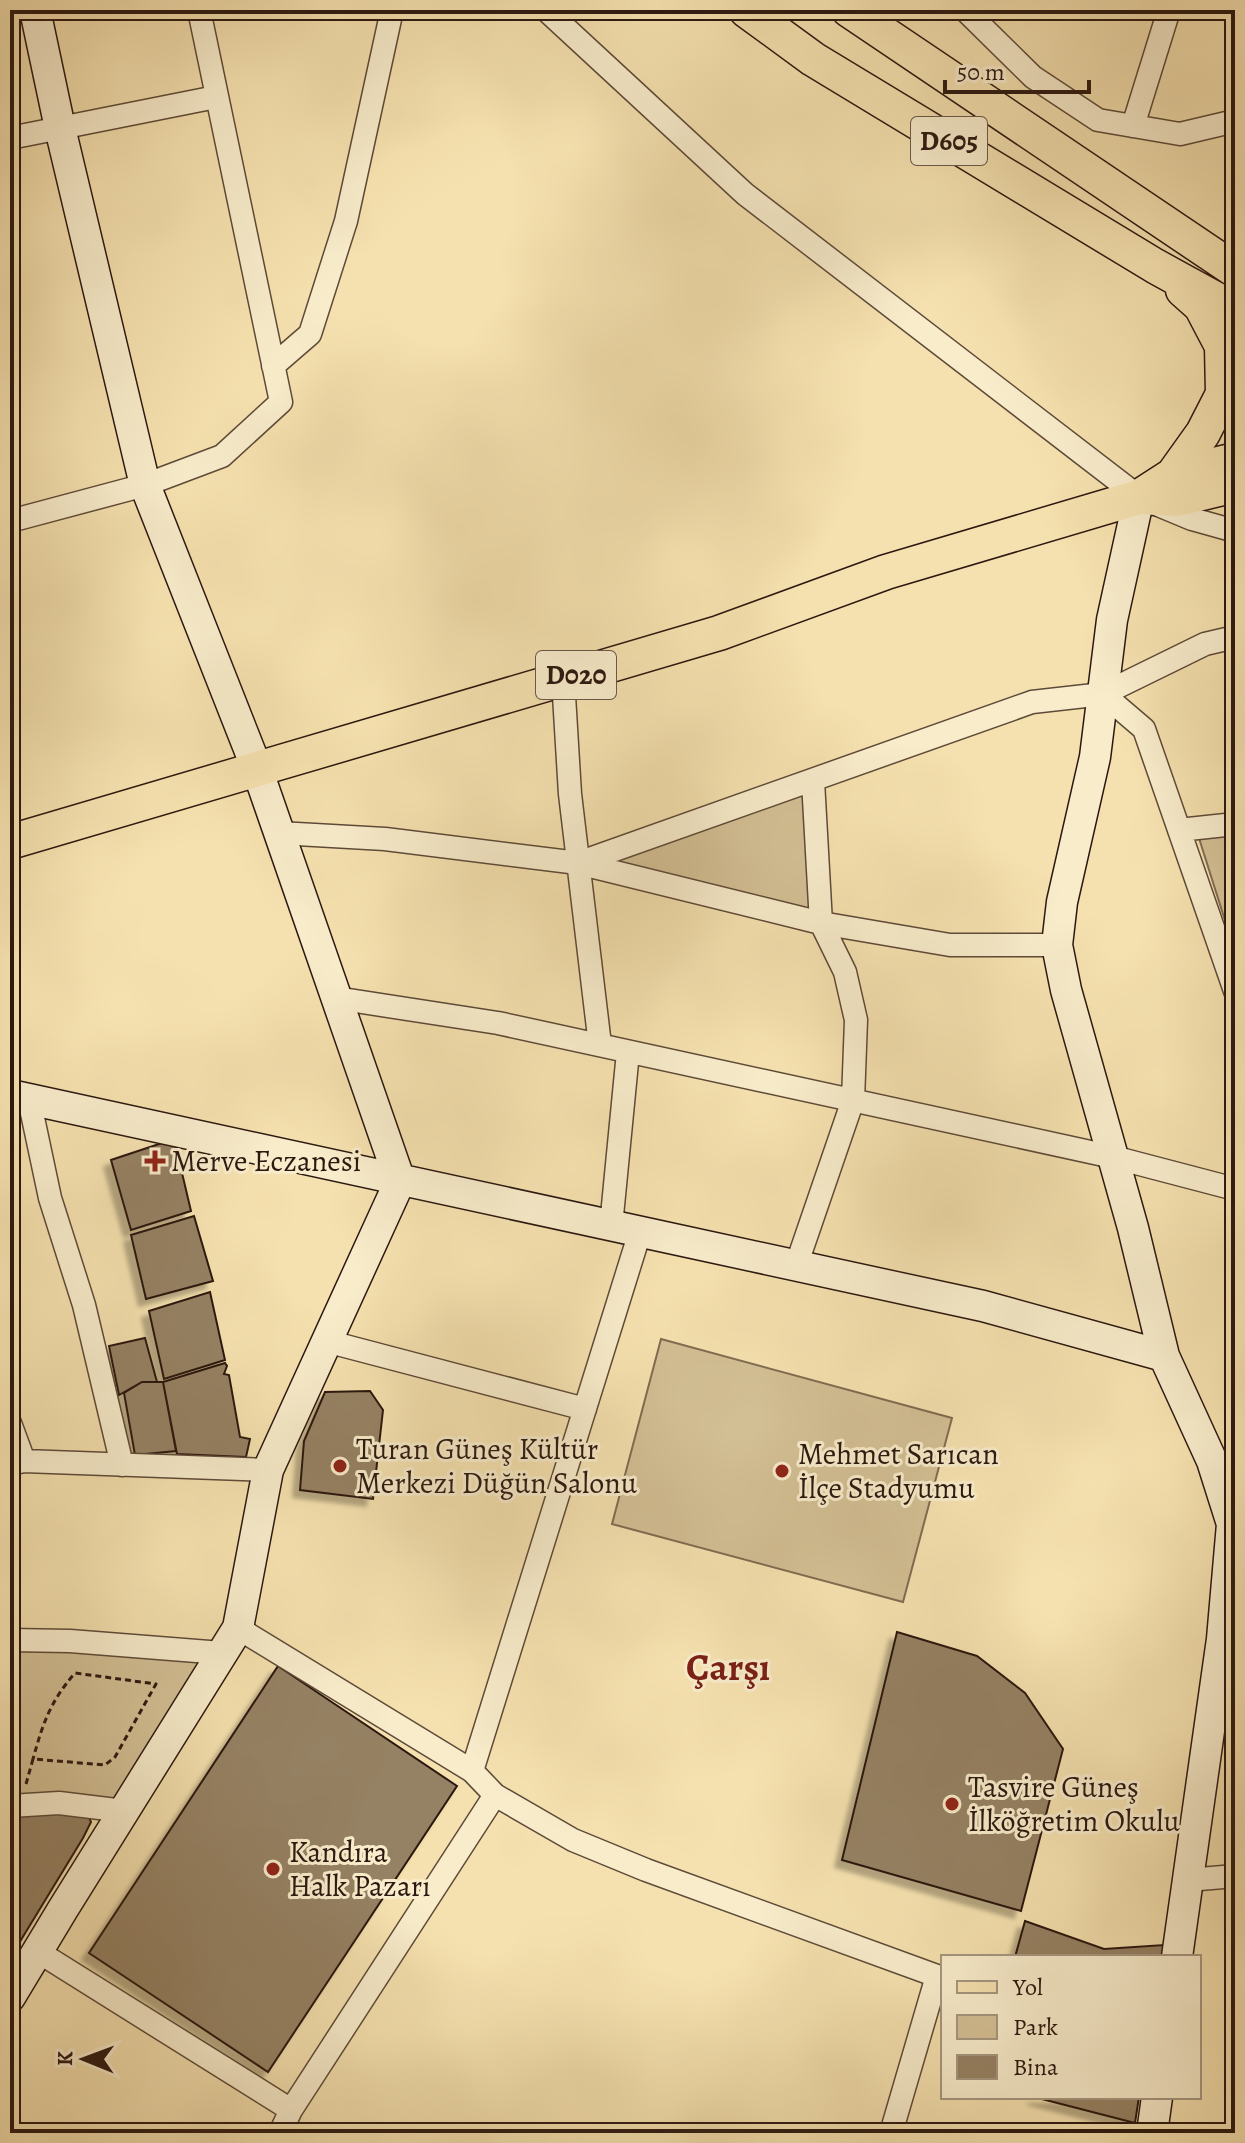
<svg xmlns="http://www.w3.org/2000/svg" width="1245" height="2143" font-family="Alegreya,serif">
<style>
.green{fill:#d3bf94;stroke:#806c52;stroke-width:2}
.building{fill:#958163;stroke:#2c1810;stroke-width:2;filter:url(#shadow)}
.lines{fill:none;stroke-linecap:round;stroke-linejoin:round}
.street-casing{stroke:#5e4a38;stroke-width:25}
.secondary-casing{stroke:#2c1810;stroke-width:33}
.primary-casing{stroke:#2c1810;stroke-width:37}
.path{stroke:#2c1810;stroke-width:3;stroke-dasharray:6 4;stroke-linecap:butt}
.street{stroke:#f8eccb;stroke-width:22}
.secondary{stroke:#f8eccb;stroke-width:30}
.primary{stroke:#f5e1af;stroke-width:34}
.poi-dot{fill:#8f2418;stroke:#f8eccb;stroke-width:3}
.labels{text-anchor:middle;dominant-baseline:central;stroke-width:6;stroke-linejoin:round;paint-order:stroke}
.shield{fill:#f8eccb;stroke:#695848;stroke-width:2}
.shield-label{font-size:28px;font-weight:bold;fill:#2c1810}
.poi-label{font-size:30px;fill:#2c1810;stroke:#f8eccb;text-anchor:start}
.district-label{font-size:38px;font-weight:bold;fill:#7a1f14;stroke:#f8eccb}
</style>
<defs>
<filter id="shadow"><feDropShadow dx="-7" dy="7" stdDeviation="2" flood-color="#0004"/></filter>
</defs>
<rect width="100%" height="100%" fill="#f5e1af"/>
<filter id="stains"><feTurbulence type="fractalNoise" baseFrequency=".0025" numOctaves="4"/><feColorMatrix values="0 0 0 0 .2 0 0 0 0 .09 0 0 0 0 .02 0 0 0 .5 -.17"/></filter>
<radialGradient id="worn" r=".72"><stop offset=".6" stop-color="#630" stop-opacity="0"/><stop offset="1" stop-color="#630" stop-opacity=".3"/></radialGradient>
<path class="green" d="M813,781l8,142 -242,-60z
M1235,833v119l-37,-117z
M661,1339l291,79 -49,184 -291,-78z
M10,1640l212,13 -98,158 -114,-5z"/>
<path class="building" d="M174,1139l17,72 -60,19 -20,-70z
M194,1216l19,65 -67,18 -15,-64z
M210,1292l15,68 -61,19 -15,-68z
M145,1338l12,44h-15l-23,13 -10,-49z
M225,1363l2,3 -3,8 5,1 11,62 10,2 -4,18 -69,-3 -14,-72z
M142,1382h21l13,69 -41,4 -11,-62z
M370,1391l13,19 -10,89 -73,-9 4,-49 21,-49z
M897,1632l80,24 48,37 38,56 -42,162 -179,-51z
M278,1666l179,120 -189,286 -179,-119z
M66,1813l22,2 3,7 -8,16 -73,120v-141l14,-3z
M1025,1921l79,28 60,-4 -2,12h-147z
M1034,2097h105l-4,26z"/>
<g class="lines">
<g class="street-casing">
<path id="street" d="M546,10l199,184 394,303 53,22 43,12
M965,10l68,67 65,43 82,14 55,-13
M1133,126l36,-116
M10,138l206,-41
M273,366l37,-32 36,-113 46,-211
M10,521l135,-36 77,-29 59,-54 -82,-392
M563,679l7,115 30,251
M1103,694l41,35 91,262
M1179,830l56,-6
M279,833l106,6 193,24 243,60 129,22h107
M578,863l454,-161 71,-8 102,-50 30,-7
M336,998l162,25 615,134 122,32
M29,1099l21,99 34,107 38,160
M611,1226l17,-174
M640,1232l-168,539 23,24 78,45 73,30 291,106 -46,157
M796,1266l57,-166 3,-80 -11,-48 -24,-49 -8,-142
M326,1341l259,68
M10,1423l14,38
M10,1464l14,-3 244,9
M238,1628l234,143
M10,1640l60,1 152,12
M10,1806l49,-3 65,8
M1188,1880l47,-4
M37,1951l254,159
M280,2133l11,-23 204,-315"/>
</g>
<g class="secondary-casing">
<path id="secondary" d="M1139,497l-27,123 -17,137 -33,145 -5,43 9,45 67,238 31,128 48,105 20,63 -10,115 -45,318
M10,1095l973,211 181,50
M10,1997l53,-88 175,-281 30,-158 132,-289 -143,-412 -112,-284 -85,-357 -25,-118
M1152,2133l5,-36"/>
</g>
<g class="primary-casing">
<path id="primary" d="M746,10l67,49 342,207 80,44
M849,10l386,260
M1173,475l30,-42 20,-39 -1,-48 -21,-40 -18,-16
M1139,497l38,2 58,-14
M10,842l709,-209 167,-61 253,-75 34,-22 62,-15"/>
</g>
<path class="path" d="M26,1784l7,-25 72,6 10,-8 41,-73 -81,-11c-25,29 -32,50 -42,86"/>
<use href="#street" class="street"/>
<use href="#secondary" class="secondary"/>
<use href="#primary" class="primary"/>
</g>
<g class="poi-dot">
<path d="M151 1149h8v8h8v8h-8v8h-8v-8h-8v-8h8z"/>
<circle cx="340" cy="1466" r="8"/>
<circle cx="782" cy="1471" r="8"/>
<circle cx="952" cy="1804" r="8"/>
<circle cx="273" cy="1869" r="8"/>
</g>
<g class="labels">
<g class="shield">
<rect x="911" y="117" width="76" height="48" rx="6"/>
<rect x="536" y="651" width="80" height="48" rx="6"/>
</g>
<g class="shield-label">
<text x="949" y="141">D605</text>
<text x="576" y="675">D020</text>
</g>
<g class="poi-label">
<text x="171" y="1161">Merve Eczanesi</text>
<text x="356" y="1449">Turan Güneş Kültür<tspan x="356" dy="34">Merkezi Düğün Salonu</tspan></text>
<text x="798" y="1454">Mehmet Sarıcan<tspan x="798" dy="34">İlçe Stadyumu</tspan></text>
<text x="968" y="1787">Tasvire Güneş<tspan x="968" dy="34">İlköğretim Okulu</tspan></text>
<text x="289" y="1852">Kandıra<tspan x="289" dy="34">Halk Pazarı</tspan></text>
</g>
<g class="district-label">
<text x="728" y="1667">Çarşı</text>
</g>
</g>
<rect width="1245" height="2143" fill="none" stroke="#f5e1af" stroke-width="40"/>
<rect x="12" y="12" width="1221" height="2119" fill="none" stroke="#2c1810" stroke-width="4"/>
<rect x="20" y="20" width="1205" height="2103" fill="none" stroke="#2c1810" stroke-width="2"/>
<rect x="941" y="1955" width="260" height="144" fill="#f8eccb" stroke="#a69780" stroke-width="2"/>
<rect x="957" y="1981" width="40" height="12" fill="#f5e1af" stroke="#a69780" stroke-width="2"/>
<text x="1013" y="1995" font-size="24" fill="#2c1810">Yol</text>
<rect x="957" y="2015" width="40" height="24" fill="#d3bf94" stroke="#a69780" stroke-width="2"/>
<text x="1013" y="2035" font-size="24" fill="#2c1810">Park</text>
<rect x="957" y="2055" width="40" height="24" fill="#958163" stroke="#a69780" stroke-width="2"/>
<text x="1013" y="2075" font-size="24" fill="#2c1810">Bina</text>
<g transform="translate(84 2059) rotate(271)" stroke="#f8eccb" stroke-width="6" paint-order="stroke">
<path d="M0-6L14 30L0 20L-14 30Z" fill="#2c1810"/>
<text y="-12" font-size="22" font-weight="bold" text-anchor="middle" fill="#2c1810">K</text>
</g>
<path d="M945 80v12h144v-12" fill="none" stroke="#2c1810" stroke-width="4"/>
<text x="957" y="80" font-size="24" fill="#2c1810" stroke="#f8eccb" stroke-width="6" paint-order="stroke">50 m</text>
<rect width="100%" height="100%" filter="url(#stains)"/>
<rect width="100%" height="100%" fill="url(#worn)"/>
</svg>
